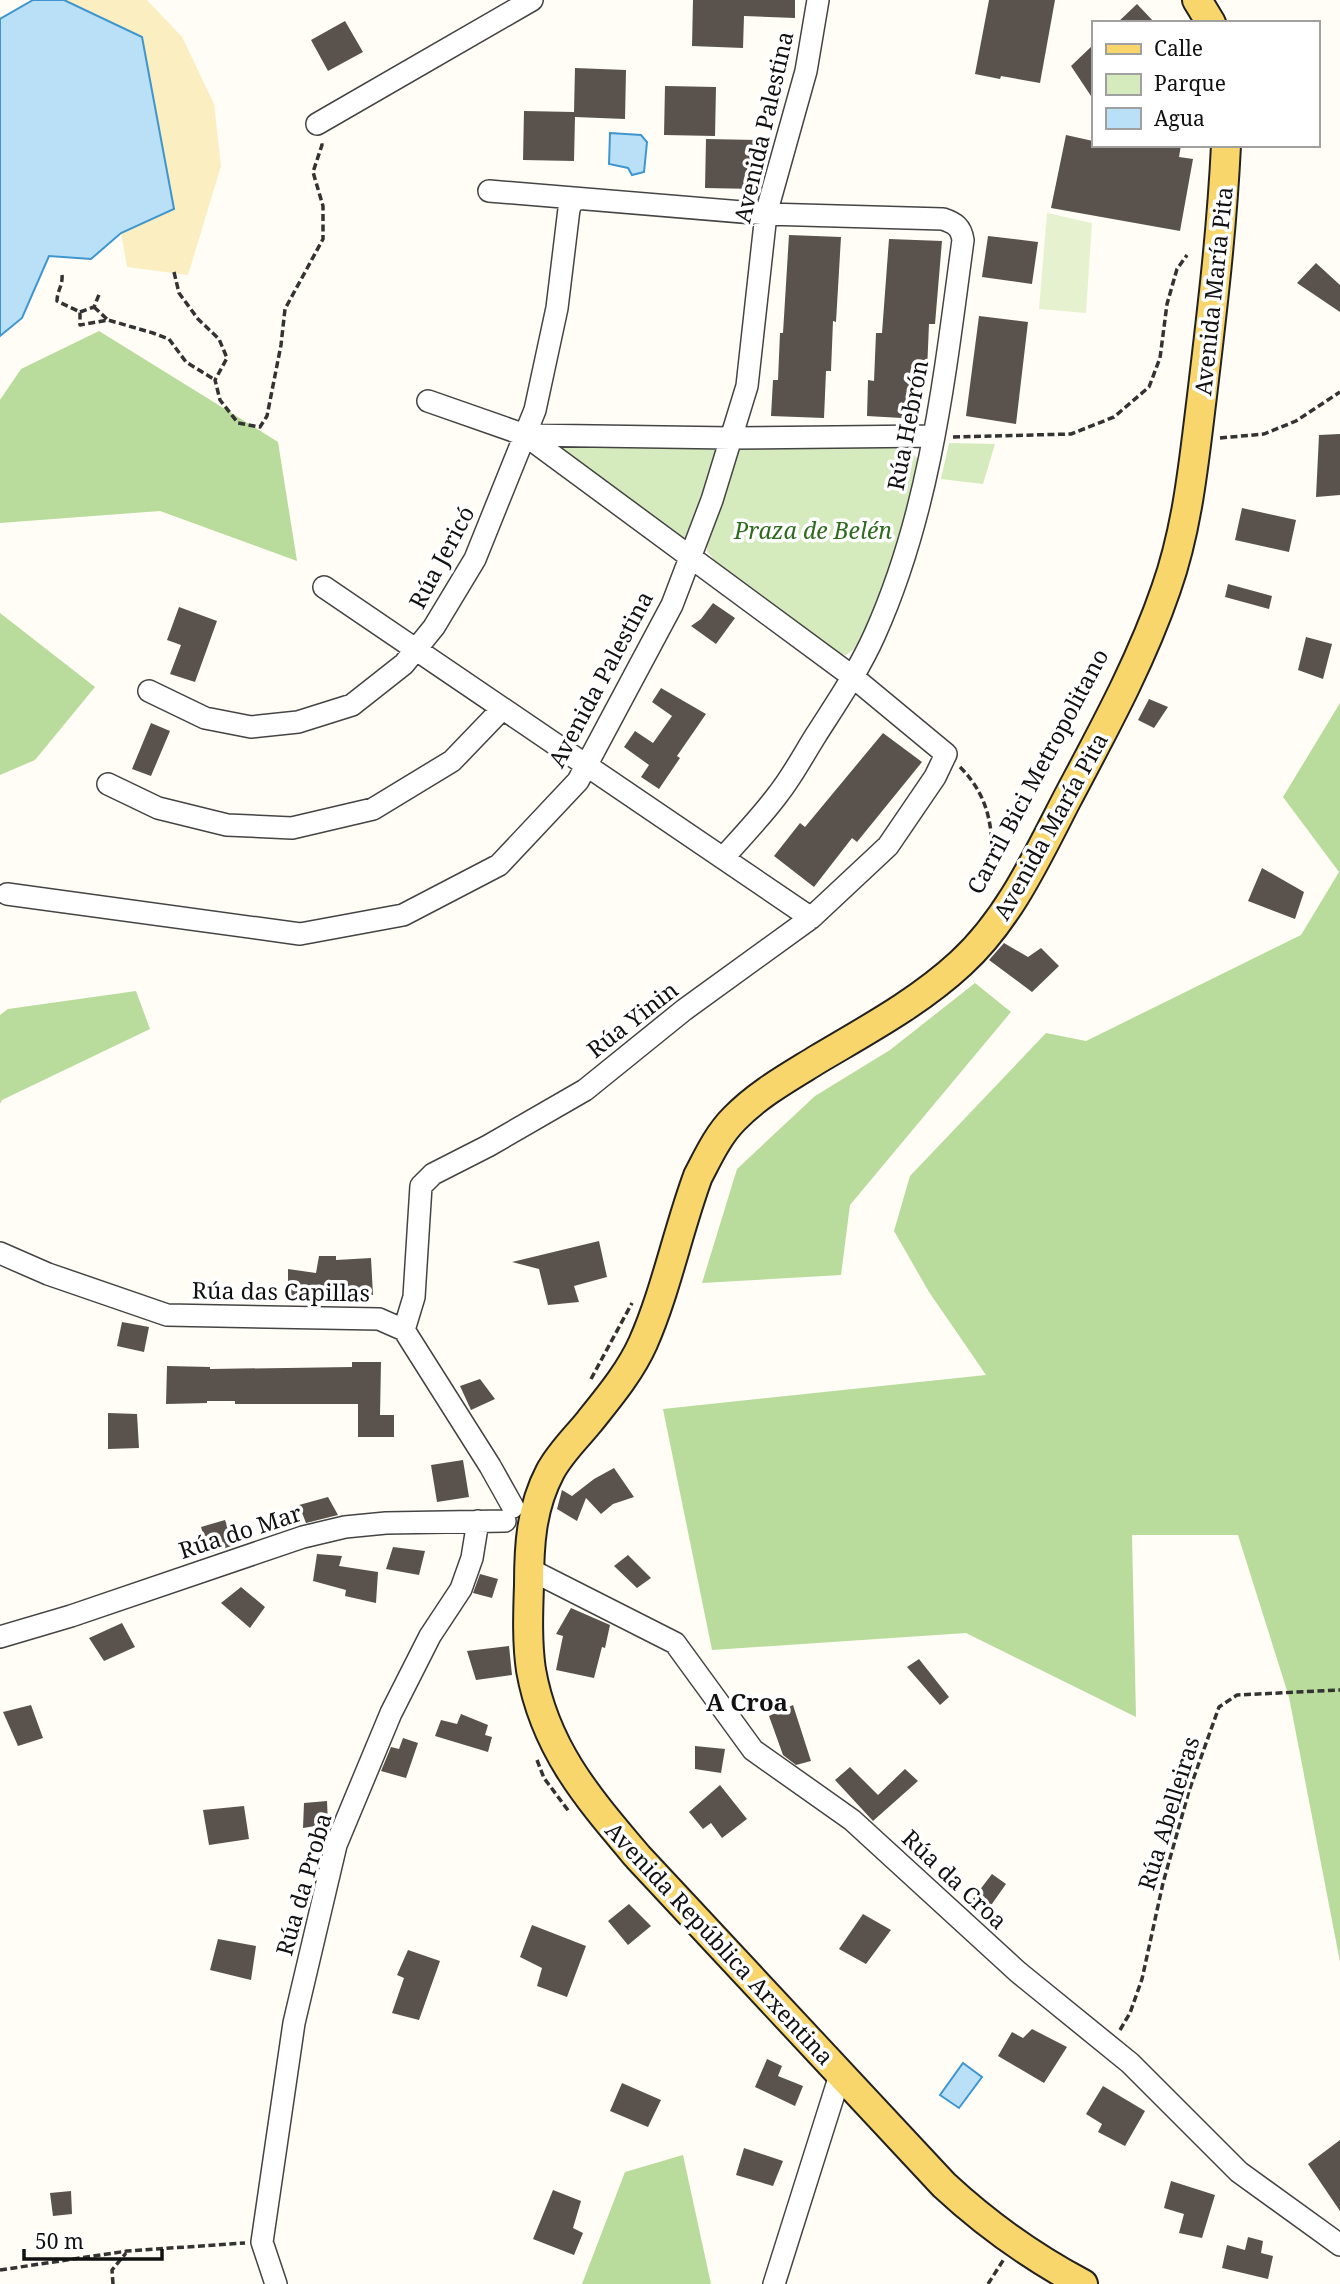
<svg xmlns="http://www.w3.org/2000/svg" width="1340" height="2284" font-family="'Noto Serif',serif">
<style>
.green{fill:#d5ebbd}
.forest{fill:#b9dc9c}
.sand{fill:#fbeec1}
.pitch{fill:#e6f2cf}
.water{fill:#b9e0f7;stroke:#3f96cf;stroke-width:2}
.building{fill:#5a524d}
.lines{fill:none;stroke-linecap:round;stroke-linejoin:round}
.minor-casing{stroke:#444;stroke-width:24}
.major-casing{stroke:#222;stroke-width:32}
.path{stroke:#333;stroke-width:3.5;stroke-dasharray:7 3.5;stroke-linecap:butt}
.minor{stroke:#fff;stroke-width:21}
.major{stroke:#f9d66b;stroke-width:28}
.labels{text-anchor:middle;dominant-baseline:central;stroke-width:7;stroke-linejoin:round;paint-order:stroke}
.street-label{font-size:23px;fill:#111;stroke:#fff}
.park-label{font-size:23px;font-style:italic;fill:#2f6b1f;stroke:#fff}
.neighbourhood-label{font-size:24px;font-weight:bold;fill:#111;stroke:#fff}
</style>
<rect width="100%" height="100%" fill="#fffdf5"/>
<path class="green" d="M552,443l166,2 -32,97z
M949,443l46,1 -12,40 -42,-5z
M811,447h85l15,4 9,11 -24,89 -35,93 -15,11 -11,-2 -120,-92 -8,-10v-13l32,-89z"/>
<path class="forest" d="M99,331l179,111 19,119 -137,-50 -160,12v-123l21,-31z
M0,613l95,74 -60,73 -35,15z
M1340,703v1259l-51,-265 -51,-162h-106l4,182 -170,-84 -254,17 -49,-241 323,-34 -57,-83 -35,-61 16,-55 136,-143 40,8 215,-106 38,-63 -56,-75z
M975,983l36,29 -161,193 -9,70 -139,8 35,-114 78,-73 75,-46z
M136,991l14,38 -148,71 -2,4v-89l8,-6z
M683,2155l28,129h-129l43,-112z"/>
<path class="sand" d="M54,0h93l35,37 32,67 7,62 -33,109 -61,-8 -6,-34z"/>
<path class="pitch" d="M1047,213l45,10 -6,90 -47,-4z"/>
<path class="water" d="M33,0h31l78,37 32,172 -53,24 -30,26 -42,-3 -27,62 -22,18v-317z
M610,133l31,2 6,7 -3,30 -12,3 -4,-7 -19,-4z
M963,2063l19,14 -23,31 -19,-13z"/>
<path class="building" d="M693,0h102v18l-51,-2 -1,32 -51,-2z
M989,0h66l-15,83 -39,-7 -1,3 -25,-5z
M1137,4l18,19h-38z
M345,21l18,31 -35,19 -17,-31z
M1093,45v54l-22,-33z
M575,68l51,2 -1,49 -50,-2 -1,44 -51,-1 1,-49 50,1z
M665,86l51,1 -1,49 -51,-1z
M1066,135l27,6v4h88l-2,12 14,2 -13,72 -129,-23z
M706,139l51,1 -1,49 -51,-1z
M789,235l52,2 -5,85 -3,-1 -2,50h-5l-2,47 -53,-2 2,-36h5l2,-47h3z
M988,236l50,6 -6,42 -50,-7z
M889,239l53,2 -7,83h-6l-2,47h-6l-2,48 -52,-3 1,-36 6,1 2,-48h6z
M1316,263l24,22v27l-43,-29z
M979,316l49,6 -12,102 -50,-8z
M1340,434v61l-24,2 3,-62z
M1242,508l54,12 -7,32 -54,-12z
M1228,584l44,12 -3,13 -44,-12z
M713,603l22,15 -19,26 -25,-18 10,-7z
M179,607l38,14 -22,61 -25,-8 11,-29 -14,-5z
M1306,637l26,7 -9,35 -25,-9z
M661,688l45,26 -29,42 3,2 -21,31 -18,-12 8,-12 -25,-18 11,-16 18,12 19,-27 -20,-14z
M1149,699l19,8 -14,21 -16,-8z
M151,723l19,8 -19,45 -19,-7z
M883,733l39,29 -65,80 -5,-4 -38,49 -40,-31 26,-33 5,4z
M1262,868l42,24 -9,27 -47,-18z
M1004,943l24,14 13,-9 18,18 -27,26 -43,-32z
M599,1241l8,36 -33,9 5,16 -31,3 -9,-36 -27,-7z
M319,1256h17v4l35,-2 2,37 -35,-2 1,4 -51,2v-30l28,4z
M122,1322l27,5 -5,25 -27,-6z
M352,1362h29l-1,53h14v22h-36v-33h-123v-3h-28v2l-41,1 1,-38 43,1v2l142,-2z
M480,1379l15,20 -24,11 -11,-24z
M108,1413l29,1 2,34 -31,1z
M463,1460l6,37 -32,5 -6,-37z
M614,1468l20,29 -21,7 -12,10 -15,-16 -9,23 -20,-12 5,-19 10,6 22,-17z
M328,1497l10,18 -32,8 -7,-18z
M225,1520l9,25 -25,9 -8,-27z
M393,1547l32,4 -6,24 -33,-6z
M317,1554l25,2 -3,10 39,6 -2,31 -31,-7 1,-6 -33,-9z
M628,1555l23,23 -14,10 -23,-22z
M480,1574l18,5 -6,19 -19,-5z
M241,1587l24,20 -15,21 -29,-25z
M571,1608l39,17 -5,23 -3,-1 -8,31 -38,-8 7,-34 -7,-2z
M122,1623l13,24 -31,14 -15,-23z
M509,1646l3,29 -36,5 -9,-29z
M919,1659l30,38 -9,8 -33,-38z
M31,1705l12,33 -25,8 -15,-34z
M793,1705l18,56 -15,4 -13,-10 -14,-39z
M461,1714l27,11 -3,10 7,2 -4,15 -53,-16 6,-16 16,4z
M403,1738l15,5 -12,35 -25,-7 10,-24 8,2z
M695,1746l30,3 -4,24 -26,-4z
M850,1767l28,28 27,-26 13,12 -45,40 -38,-41z
M720,1785l27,34 -25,19 -11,-15 -8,6 -14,-17z
M327,1801l1,23 -25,4 1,-25z
M244,1806l5,33 -40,6 -6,-35z
M992,1874l14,10 -19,27 -15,-11z
M629,1904l22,22 -23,19 -20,-24z
M863,1914l28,16 -25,34 -27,-15z
M532,1925l54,21 -19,51 -30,-11 5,-18 -22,-11z
M218,1939l38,7 -5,34 -41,-10z
M408,1950l32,11 -21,59 -27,-7 12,-35 -7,-3z
M1032,2029l35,18 -23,36 -46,-27 14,-24 11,6z
M767,2059l15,7 -4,10 25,10 -8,20 -40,-19z
M622,2083l39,17 -13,27 -38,-16z
M1103,2086l42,25 -20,35 -27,-14 4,-8 -16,-10z
M1340,2140v71l-32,-47z
M744,2148l39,13 -10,25 -37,-11z
M1171,2181l44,14 -13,43 -23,-5 5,-19 -20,-6z
M553,2190l28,11 -8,27 10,5 -9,22 -41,-16z
M71,2191l1,23 -19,2 -3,-23z
M1248,2237l15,4 -2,12 12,3 -5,23 -46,-11 5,-23 18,5z"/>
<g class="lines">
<g class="minor-casing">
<path id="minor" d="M317,124l215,-124
M489,191l277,23 177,5c12,4 18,8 20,21 -18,133 -32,269 -88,394 -16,36 -38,68 -59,101 -12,19 -23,40 -37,58 -17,23 -37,44 -56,65
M525,435l206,3 203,-2
M324,587l487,331
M149,691l56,27 46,9 47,-5 54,-17 52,-41 30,-37 41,-68 60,-149 22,-102 12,-99 3,-7 6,-3
M108,784l50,24 69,17 65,3 81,-19 79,-48 50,-52
M7,894l293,40 103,-19 96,-50 79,-84 94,-176 40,-105 35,-114 19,-172 40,-143 12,-71
M0,1253l48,21 119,41 212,4 25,11 86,136 23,41
M404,1330l10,-33 7,-111 12,-12 55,-28 97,-56 99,-80 127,-92 77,-72 47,-69 11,-23 -93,-77 -328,-242 -97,-34
M529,1569l146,74 78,107 99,70 166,152 112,91 109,109 101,73
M0,1637l71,-21 232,-79 42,-10 41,-4 119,-2
M276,2284l-14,-42 32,-219 42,-178 55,-132 39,-77 31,-47 11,-31 6,-37
M774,2284l66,-209"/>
</g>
<g class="major-casing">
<path id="major" d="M1197,0l14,23
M1083,2284c-51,-27 -97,-60 -139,-99l-306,-328c-50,-59 -93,-108 -107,-187 -4,-27 -3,-57 -2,-85 0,-39 2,-77 21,-113 10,-19 26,-34 39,-50 20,-25 41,-50 54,-79 23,-52 35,-113 55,-167 10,-19 20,-41 36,-57 24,-25 55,-42 84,-60 49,-29 101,-57 143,-96 48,-44 76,-106 106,-164 36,-68 74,-137 99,-210 22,-62 28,-129 36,-193 10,-84 20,-167 24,-251"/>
</g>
<path class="path" d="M174,272l5,21 19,26 21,20 8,19 -12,22 5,20 18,23 22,4 7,-11 14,-71 4,-36 38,-70v-33l-10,-34 9,-27 -1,-5
M62,275c1,10 -5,16 -5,26l23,11v13l28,-5 45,13 16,6 17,23 29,18
M94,307l14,13
M80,312l14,-5 6,-15
M953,437l118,-3 43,-17 35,-30 11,-29 7,-54 10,-35 10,-14
M1220,438l44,-4 32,-13 44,-29
M960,767c32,32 33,66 32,107
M591,1379l41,-76
M537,1760l7,18 26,35
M1120,2030l10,-17 12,-34 21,-96 26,-92 30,-84 18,-12 103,-5
M0,2270l127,-19 118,-8
M113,2284l-1,-14 14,-17
M988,2284l16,-25"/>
<use href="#minor" class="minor"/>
<use href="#major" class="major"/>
</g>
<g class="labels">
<g class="street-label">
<text transform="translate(763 127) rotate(-77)">Avenida Palestina</text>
<text transform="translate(1213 291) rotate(-84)">Avenida María Pita</text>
<text transform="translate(907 425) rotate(-79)">Rúa Hebrón</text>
<text transform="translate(441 557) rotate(-62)">Rúa Jericó</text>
<text transform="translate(600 679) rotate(-62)">Avenida Palestina</text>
<text transform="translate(1037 771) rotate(-62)">Carril Bici Metropolitano</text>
<text transform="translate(1050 826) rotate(-61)">Avenida María Pita</text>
<text transform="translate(632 1019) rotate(-38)">Rúa Yinin</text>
<text transform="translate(281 1291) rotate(1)">Rúa das Capillas</text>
<text transform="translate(240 1531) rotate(-18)">Rúa do Mar</text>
<text transform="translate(1168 1813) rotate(-73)">Rúa Abelleiras</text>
<text transform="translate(955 1879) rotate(43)">Rúa da Croa</text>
<text transform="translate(303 1884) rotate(-74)">Rúa da Proba</text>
<text transform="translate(720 1943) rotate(47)">Avenida República Arxentina</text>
</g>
<g class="park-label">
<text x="813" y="530">Praza de Belén</text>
</g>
<g class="neighbourhood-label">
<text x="747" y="1701">A Croa</text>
</g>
</g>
<rect x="1092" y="21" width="228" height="126" fill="#ffffff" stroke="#a0a0a0" stroke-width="2"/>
<rect x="1106" y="44" width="35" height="10" fill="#f9d66b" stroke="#a0a0a0" stroke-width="2"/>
<text x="1154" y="56" font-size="21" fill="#111111">Calle</text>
<rect x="1106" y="74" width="35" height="21" fill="#d5ebbd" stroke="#a0a0a0" stroke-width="2"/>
<text x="1154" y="91" font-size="21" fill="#111111">Parque</text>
<rect x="1106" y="108" width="35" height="21" fill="#b9e0f7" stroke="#a0a0a0" stroke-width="2"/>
<text x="1154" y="126" font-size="21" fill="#111111">Agua</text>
<path d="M24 2249v10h138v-10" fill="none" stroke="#111111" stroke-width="3.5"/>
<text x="35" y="2249" font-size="21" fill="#111111" stroke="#ffffff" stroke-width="5" paint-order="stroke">50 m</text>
</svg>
